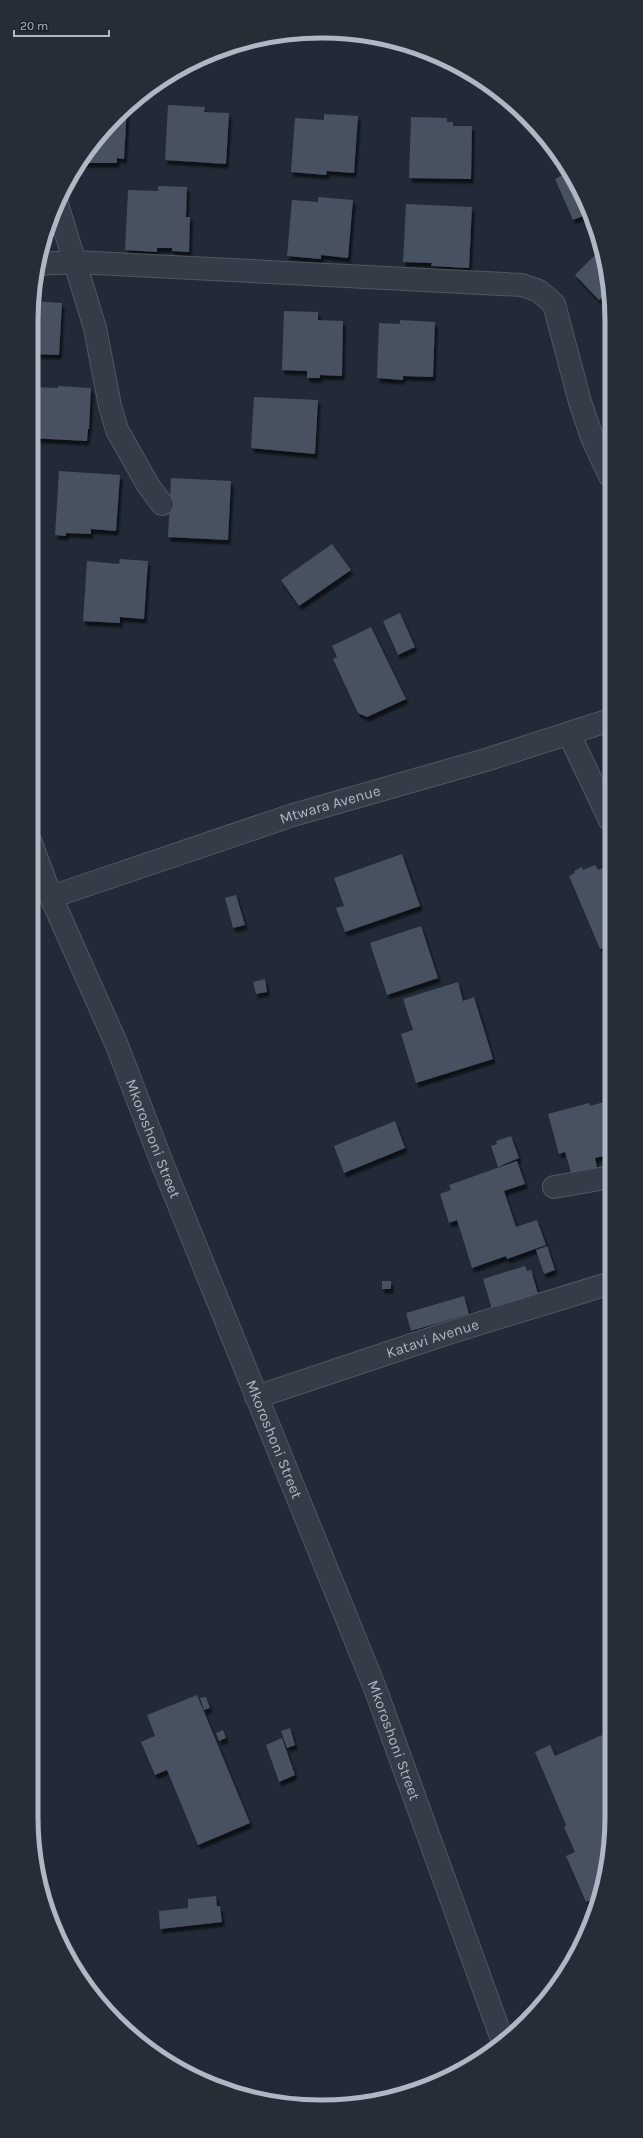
<svg xmlns="http://www.w3.org/2000/svg" width="643" height="2138" font-family="Karla,sans-serif">
<style>
.building{fill:#475160;filter:url(#shadow)}
.lines{fill:none;stroke-linecap:round;stroke-linejoin:round}
.minor-casing{stroke:#4f5761;stroke-width:24}
.minor{stroke:#343c47;stroke-width:22}
.labels{text-anchor:middle;dominant-baseline:central;stroke-width:3;stroke-linejoin:round;paint-order:stroke}
.street-label{font-size:15px;fill:#aeb7c3;stroke:#1a212b}
.rim{fill:none;stroke:#aeb7c3;stroke-width:5}
</style>
<defs>
<filter id="shadow"><feDropShadow dx="2.5" dy="4.5" stdDeviation="1" flood-color="#0009"/></filter>
</defs>
<rect width="100%" height="100%" fill="#212a36"/>
<path class="building" d="M168,105l37,2 -1,5 25,1 -3,51 -61,-4z
M127,107l-3,52 -7,-1v5h-39l38,-47z
M324,114l34,2 -4,57 -27,-2 -1,4 -35,-3 4,-54 29,2z
M411,117l36,1v4h6v4h19l-1,53 -62,-1z
M568,172l14,21 6,21 -15,6 -18,-41z
M158,186l29,1 -1,30h4l-1,35 -17,-1v-3h-15v4l-32,-2 3,-60 30,1z
M318,197l35,3 -5,58 -27,-3v4l-34,-3 5,-56 26,2z
M406,204l66,3 -3,61 -38,-2 1,-3 -29,-1z
M599,251l11,33v6l-11,10 -24,-25z
M33,301l29,2 -3,52 -23,-1v3h-5z
M284,311l34,1v8l25,1 -1,55 -22,-1v3h-13v-7l-25,-1z
M400,320l35,2 -2,55 -30,-1v4l-26,-2 2,-55 21,1z
M58,386l33,2 -2,41h-1l-1,12 -56,-3v-51l27,1z
M254,397l64,3 -3,54 -64,-6z
M59,471l61,4 -4,56 -25,-2v5l-25,-1v3l-11,-1z
M171,478l60,3 -3,59 -60,-3z
M332,544l19,26 -52,36 -18,-26z
M120,559l28,2 -4,58 -24,-2v6l-37,-2 4,-60 32,3z
M400,613l15,34 -17,8 -15,-34z
M371,627l35,72 -39,18 -9,-4 -25,-54 4,-2 -5,-11z
M402,854l18,52 -75,26 -9,-24 8,-2 -10,-28z
M595,865l3,5 12,-5 1,80 -11,4 -31,-73 6,-3 -1,-2 8,-4 1,3z
M236,895l9,30 -12,3 -8,-30z
M421,926l17,52 -51,17 -17,-52z
M265,979l2,13 -11,2 -3,-12z
M458,982l5,19 11,-4 19,62 -77,24 -15,-49 12,-4 -10,-31z
M611,1027v16h-3l-4,-14z
M611,1100v54l-16,4 3,14 -25,7 -8,-27 -6,2 -11,-40 41,-11 1,3z
M395,1121l10,27 -61,25 -10,-27z
M511,1136l8,22 -21,9 -7,-21 6,-2 -1,-3z
M517,1161l8,23 -21,7 12,36 21,-7 9,25 -39,14 -1,-3 -34,12 -15,-48 -8,3 -9,-29 11,-4 -2,-5z
M547,1246l8,24 -11,4 -8,-24z
M525,1266l2,5 4,-1 7,24 -46,15 -9,-30z
M382,1281h9v8h-9z
M464,1296l5,18 -58,17 -5,-18z
M197,1695l53,128 -52,22 -31,-75 -12,5 -14,-33 14,-6 -8,-21z
M206,1697l4,11 -6,2 -4,-12z
M290,1728l5,17 -8,3 -6,-17z
M223,1730l3,8 -7,3 -3,-8z
M602,1735l10,23v58l-6,57 -8,27 -1,-3 -11,5 -20,-46 9,-4 -11,-25 2,-2 -31,-73 15,-7 5,11z
M282,1738l13,37 -16,7 -13,-37z
M216,1896l1,10h3l2,16 -62,7 -1,-18 29,-3v-9z"/>
<g class="lines">
<g class="minor-casing">
<g id="minor">
<path d="M57,204l38,124 15,78 7,24 31,55 14,19"/>
<path d="M37,264l38,-2 447,23 17,6 15,13 26,98 13,38 17,36"/>
<path d="M569,734l41,86"/>
<path id="s1" d="M31,843l20,54 65,146 48,125 211,520 128,354"/>
<path id="s2" d="M51,897l242,-82 196,-56 121,-39"/>
<path d="M554,1187l57,-10"/>
<path id="s3" d="M256,1397l189,-63 166,-51"/>
</g>
</g>
<use href="#minor" class="minor"/>
</g>
<g class="labels">
<g class="street-label">
<text stroke="none"><textPath href="#s2" startOffset="294">Mtwara Avenue</textPath></text>
<text stroke="none"><textPath href="#s1" startOffset="320">Mkoroshoni Street</textPath></text>
<text stroke="none"><textPath href="#s3" startOffset="186">Katavi Avenue</textPath></text>
<text stroke="none"><textPath href="#s1" startOffset="644">Mkoroshoni Street</textPath></text>
<text stroke="none"><textPath href="#s1" startOffset="968">Mkoroshoni Street</textPath></text>
</g>
</g>
<path d="M0 0H643V2138H0ZM321 38H322A283 283 0 0 1 605 321V1817A283 283 0 0 1 322 2100H321A283 283 0 0 1 38 1817V321A283 283 0 0 1 321 38Z" fill="#262d37" fill-rule="evenodd"/>
<path class="rim" d="M321 38H322A283 283 0 0 1 605 321V1817A283 283 0 0 1 322 2100H321A283 283 0 0 1 38 1817V321A283 283 0 0 1 321 38Z"/>
<path d="M14 30v6h95v-6" fill="none" stroke="#aeb7c3" stroke-width="2"/>
<text x="20" y="30" font-size="12" fill="#aeb7c3" stroke="#1a212b" stroke-width="3" paint-order="stroke">20 m</text>
</svg>
